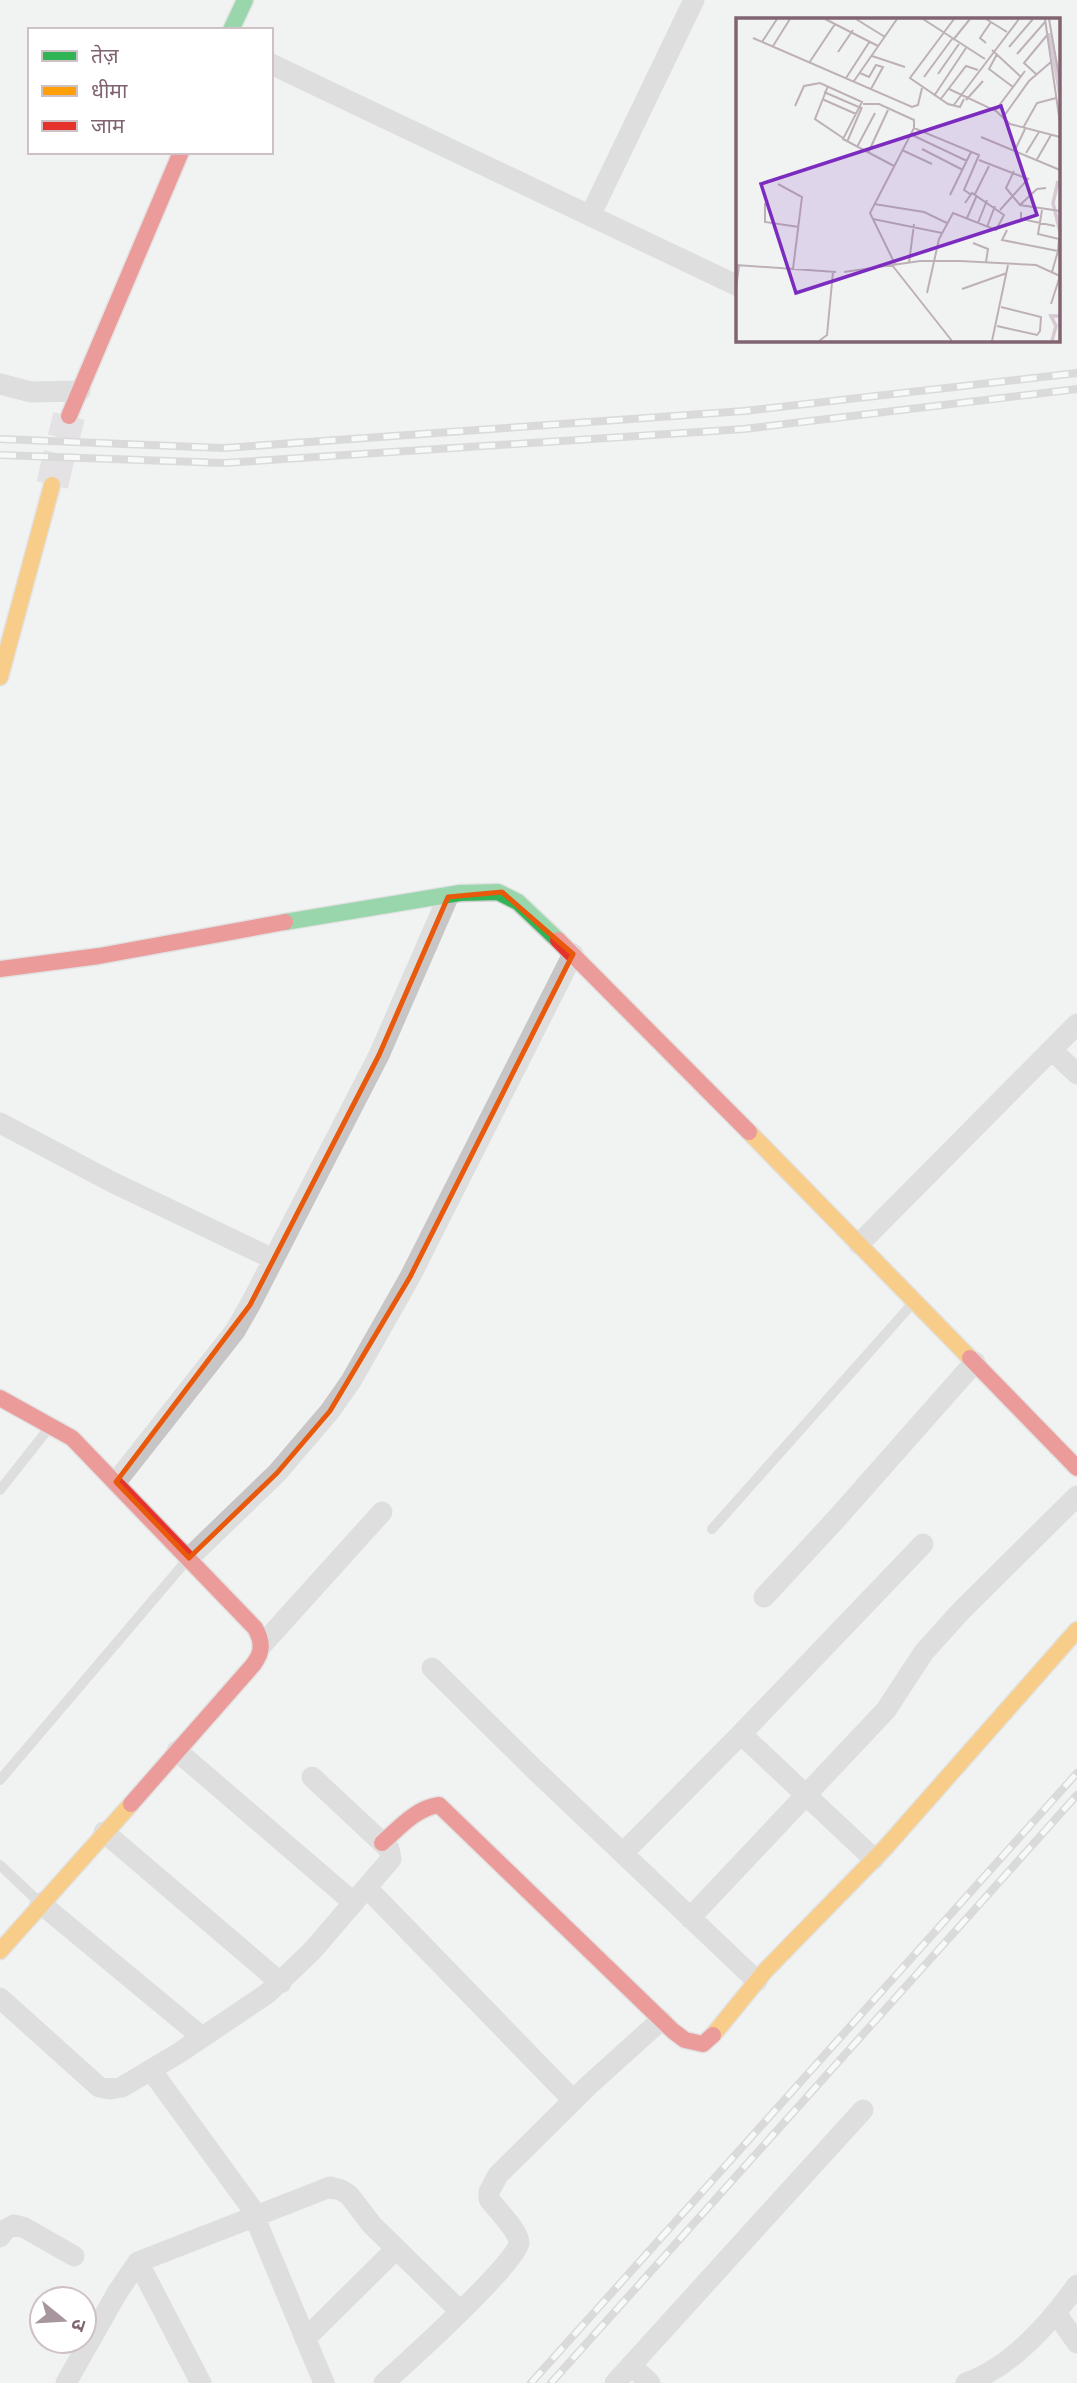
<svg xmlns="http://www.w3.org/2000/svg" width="1077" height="2383" font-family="'Nunito Sans','Noto Sans Devanagari',sans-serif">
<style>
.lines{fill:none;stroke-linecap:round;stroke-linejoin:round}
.secondary-tunnel{stroke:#d5cfd2;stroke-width:32;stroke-dasharray:32 16;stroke-linecap:butt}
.fast-casing{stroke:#d1cfd0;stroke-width:19}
.slow-casing{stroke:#d1cfd0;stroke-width:19}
.jam-casing{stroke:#d1cfd0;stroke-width:19}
.lane{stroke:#c7c5c6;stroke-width:10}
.street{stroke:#c7c5c6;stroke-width:21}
.fast{stroke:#30b455;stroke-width:16}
.slow{stroke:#ff9f0a;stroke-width:16}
.jam{stroke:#e5322d;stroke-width:16}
.rail-casing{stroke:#bfbcbd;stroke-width:8}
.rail{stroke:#fff;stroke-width:5;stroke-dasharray:16;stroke-linecap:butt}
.marked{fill:none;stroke:#e8590c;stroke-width:5;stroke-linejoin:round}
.inset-river{fill:none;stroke:#d5cad2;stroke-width:3.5}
.inset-road{fill:none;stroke:#bdb1b7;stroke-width:2}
.view{fill:#7b2cbf;fill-opacity:0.15;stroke:#7b2cbf;stroke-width:3.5}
.inset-edge{fill:none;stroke:#816471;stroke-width:3.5}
</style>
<rect width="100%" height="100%" fill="#f1f3f3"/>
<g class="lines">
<path class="secondary-tunnel" d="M52,485l17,-69"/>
<g class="fast-casing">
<path id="fast" d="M231,30l14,-30
M285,922l175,-29 38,-1 20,10 40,38"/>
</g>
<g class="slow-casing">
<path id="slow" d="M0,677l52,-192
M749,1132l221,226
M0,1951l131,-147
M713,2035l52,-64 121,-124 191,-217"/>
</g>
<g class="jam-casing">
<path id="jam" d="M69,416l112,-264
M558,940l191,192
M0,969l99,-13 186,-34
M970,1358l107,110
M0,1398l72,40 183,190c8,14 8,24 -2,37l-122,139
M382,1843c17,-15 34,-35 57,-38l234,226 12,9 18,4 10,-9"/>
</g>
<path class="lane" d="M0,1490l49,-62
M712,1529l201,-226
M0,1780l187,-220
M0,1865l39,37"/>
<path class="street" d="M271,64l467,222
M590,216l104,-216
M0,384l31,8 49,-1
M1052,1050l25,24
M0,1123l112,59 161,77
M859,1244l218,-220
M116,1482l119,-151 15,-26 129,-250 69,-158
M189,1558l88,-85 53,-62 21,-30 59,-104 163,-323
M764,1597l74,-80 137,-155
M262,1645l120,-133
M432,1668l101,100 224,213
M741,1734l133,125
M177,1751l177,152
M104,1832l177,151
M623,1853l118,-119 182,-190
M367,1888l206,212
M40,1903l162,134
M690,1918l196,-208 38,-58 37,-41 116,-115
M0,1998l99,89 11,2 12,-2 57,-34 89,-60 44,-42 79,-92 -2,-10 -77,-72
M151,2070l99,136 74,177
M0,2237l5,-7 9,-5 11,3 49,28
M138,2262l63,121
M1056,2313l21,30
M305,2339l91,-90
M631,2365l19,18
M66,2383l51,-90 21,-31 192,-75 11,3 8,5 23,30 88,86
M384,2383c20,-18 135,-122 135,-140 0,-12 -22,-33 -30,-44v-7l9,-17 91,-90 72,-65
M615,2383l248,-273
M966,2383c45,-16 84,-60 111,-98"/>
<use href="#fast" class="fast"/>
<use href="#slow" class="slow"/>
<use href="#jam" class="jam"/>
<g class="rail-casing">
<path id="rail" d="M0,439l224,9 520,-37 333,-38
M0,455l224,8 520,-34 333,-40
M531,2383l546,-610
M551,2383l526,-588"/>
</g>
<use href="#rail" class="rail"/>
</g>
<path d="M0 0H1077V2383H0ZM502,892l71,62 -163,323 -80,134 -53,62 -88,85 -73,-76 134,-177 129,-250 69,-158z" fill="#f1f3f3" fill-opacity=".55" fill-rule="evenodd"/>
<path class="marked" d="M502,892l71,62 -163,323 -80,134 -53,62 -88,85 -73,-76 134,-177 129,-250 69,-158z"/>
<g transform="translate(736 18)">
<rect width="324" height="324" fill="#f1f3f3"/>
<path class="inset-river" d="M313,15l11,62M322,163l-5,22 7,29M316,323l4,-15 -5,-10h9"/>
<path class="inset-road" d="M89,1l53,27M120,1l29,18M187,1l62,40M218,1l-44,59 38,26 12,3 4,-8M250,1l21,13M309,1l15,104M313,1l11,63M17,20l159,69 6,-2 4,-17M217,22l17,-21M26,24l15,-23M250,25l-6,-5 11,-16M37,28l17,-27M273,29l24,-28M256,32l29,27M102,34l15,-22M261,36l-8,15 24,18M281,36l28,-32M136,38l33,11M73,45l26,-39M124,55l9,4 7,-12 7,2 -12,22M202,56l21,-30M300,56l-12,-11 24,-29M188,59l28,-38M110,60l24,-37M118,63l43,-62M92,68l-13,33 28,19M213,71l47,22 14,13 50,13M88,74l37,16M198,78l32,-48M86,81l34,15M204,82l26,-34 12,4M230,82l17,-19M127,86h16l35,16v8M59,88l9,-20 16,-3 42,19 -19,37 51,27M217,88l66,-87M259,93l30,-40M268,98l25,-35 22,-19M287,110l14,-25 19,-5M174,116l57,27M245,119l79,33M111,124l15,-35M121,129l18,-34M186,131l41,21M166,132l30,14M278,134l11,-23M132,135l20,-43M290,135l13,-21M243,142l49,19 -28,31M300,143l15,-26M278,153l-8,17 14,17 40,6M42,166l24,13 -9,72M239,176l14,-28M214,177l21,-43M29,185v19l34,5M138,186l50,8 23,11M284,187l17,-16 9,-1M285,194v7l34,7M231,200l10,-23M137,201l69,14M242,205l9,-23M251,209l8,-21M271,212l-5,10 56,11 1,-12 -21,-5 4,-24M237,225l15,6 -2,13M173,245l5,-39M159,246l-25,-51 44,-85 65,27 -15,35 6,4M0,247l100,7M156,247l60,76M108,254l76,-11h40l76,4 24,11M316,254l6,-21M0,270l3,-23M226,271l45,-16M191,275l12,-54 14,-26 43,17 8,-15 -32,-22 -7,10M315,286l9,-28M261,308l40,9 3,-4 1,-14 -40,-10M83,323l8,-6 6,-63M256,323l16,-76"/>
<path class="view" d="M265,88l36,109 -241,78 -35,-109z"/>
<rect width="324" height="324" class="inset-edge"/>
</g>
<rect x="28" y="28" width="245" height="126" fill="#ffffff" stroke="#cdc1c6" stroke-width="2"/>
<rect x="42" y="51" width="35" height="10" fill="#30b455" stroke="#cdc1c6" stroke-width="2"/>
<text x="91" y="63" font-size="21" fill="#816471">तेज़</text>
<rect x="42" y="86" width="35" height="10" fill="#ff9f0a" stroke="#cdc1c6" stroke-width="2"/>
<text x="91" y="98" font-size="21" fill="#816471">धीमा</text>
<rect x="42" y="121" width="35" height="10" fill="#e5322d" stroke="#cdc1c6" stroke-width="2"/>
<text x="91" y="133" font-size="21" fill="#816471">जाम</text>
<g transform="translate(63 2320) rotate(108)"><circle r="33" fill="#ffffff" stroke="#cdc1c6" stroke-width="2"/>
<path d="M0-5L12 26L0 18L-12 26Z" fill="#a8969e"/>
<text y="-10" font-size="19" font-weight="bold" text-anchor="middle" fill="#816471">उ</text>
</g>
</svg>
